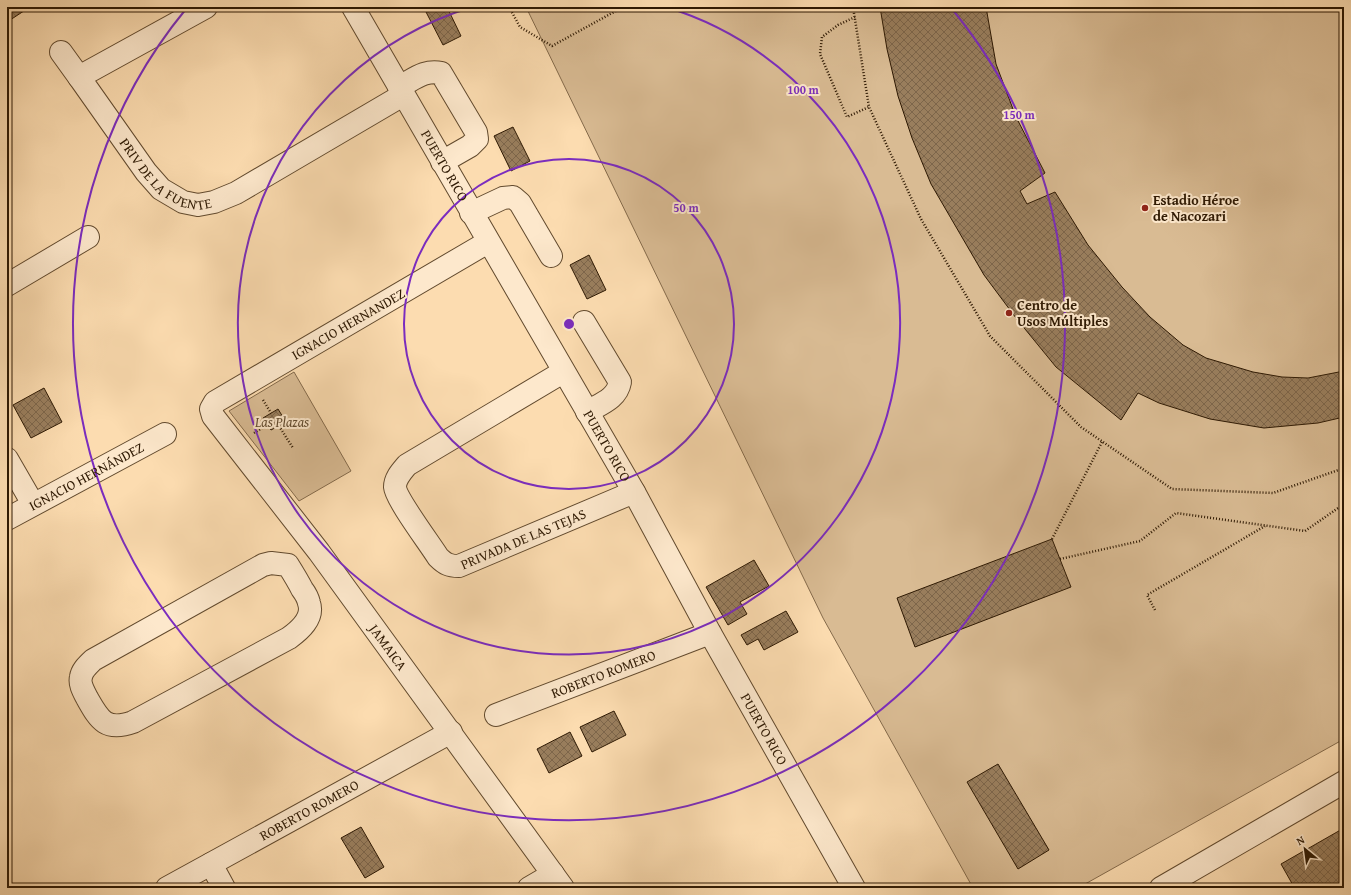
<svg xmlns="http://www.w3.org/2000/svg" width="1351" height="895" font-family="'Gentium Book Plus',serif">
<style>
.park{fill:#d9bb93;stroke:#846a4b}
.building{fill:url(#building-cross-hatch);stroke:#2e1903}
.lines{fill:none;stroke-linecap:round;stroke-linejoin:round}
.minor-casing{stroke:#624a2e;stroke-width:24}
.path{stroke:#2e1903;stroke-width:2.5;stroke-dasharray:1 2;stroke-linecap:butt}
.minor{stroke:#fde8cc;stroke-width:22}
.ring{fill:none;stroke:#7b2cbf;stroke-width:2}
.poi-dot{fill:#8f2418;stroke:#fde8cc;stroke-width:1.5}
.labels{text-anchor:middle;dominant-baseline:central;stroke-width:4;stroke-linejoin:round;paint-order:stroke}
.street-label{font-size:14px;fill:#2e1903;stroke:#fde8cc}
.poi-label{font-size:14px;font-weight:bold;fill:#2e1903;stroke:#fde8cc;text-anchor:start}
.park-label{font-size:14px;font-style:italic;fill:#614a2e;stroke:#fde8cc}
.centre{fill:#7b2cbf;stroke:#fde8cc;stroke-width:2}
.ring-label{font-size:12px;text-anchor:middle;font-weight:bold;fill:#7b2cbf;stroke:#fde8cc;stroke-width:4;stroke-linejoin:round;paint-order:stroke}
</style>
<defs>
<pattern id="building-cross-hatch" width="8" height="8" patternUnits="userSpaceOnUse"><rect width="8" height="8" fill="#997e5d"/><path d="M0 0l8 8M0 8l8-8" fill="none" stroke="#7d664b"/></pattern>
</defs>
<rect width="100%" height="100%" fill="#fcdcb0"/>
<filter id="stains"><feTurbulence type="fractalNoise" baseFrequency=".005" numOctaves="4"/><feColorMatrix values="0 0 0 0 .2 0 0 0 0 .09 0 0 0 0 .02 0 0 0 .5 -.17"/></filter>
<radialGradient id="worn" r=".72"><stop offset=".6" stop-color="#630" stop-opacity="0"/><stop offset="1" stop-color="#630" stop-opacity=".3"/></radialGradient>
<path class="park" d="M526,7h818v732l-266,149h-105l-150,-270z
M294,372l57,99 -52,30 -70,-90z"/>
<path class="building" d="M7,7h23l-23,15z
M432,7h15l14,29 -18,9 -18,-35z
M880,7h106l10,57 20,53 29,56 -25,18 7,13 28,-12 33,53 34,42 28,30 33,28 23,13 47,14 29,5 26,1 36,-7v46l-26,6 -54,5 -54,-9 -51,-16 -21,-10 -17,27 -65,-53 -40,-49 -32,-43 -53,-91 -19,-46 -14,-42 -11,-47z
M513,127l17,34 -19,10 -17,-35z
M589,255l17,35 -19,9 -17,-34z
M44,388l18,34 -31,16 -18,-33z
M278,409l8,13 -15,8 -8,-12z
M1052,539l19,48 -156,60 -18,-49z
M754,560l15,26 -29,16 7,12 -19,11 -22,-38z
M786,611l12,21 -34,18 -6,-11 -11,6 -6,-10z
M614,711l12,24 -34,17 -12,-25z
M570,732l12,24 -33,17 -12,-24z
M998,764l51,86 -31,19 -51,-87z
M361,827l23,40 -19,11 -24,-40z
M1344,828v60h-51l1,-1 -13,-23z"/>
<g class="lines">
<g class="minor-casing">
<g id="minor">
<path id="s1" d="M206,7l-127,70 67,95 15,17 22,13 15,3 16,-3 22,-9 167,-98"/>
<path id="s2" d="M353,7l281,485 76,141 144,255"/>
<path d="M61,52l18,25"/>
<path d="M399,87c14,-7 26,-18 42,-14l35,59 1,7 -7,7 -28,16"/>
<path d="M471,213l32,-15 10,-1 7,6 31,53"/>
<path id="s3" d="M488,242l-273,160 -4,7 2,7 106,136 244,336"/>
<path d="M7,285l81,-48"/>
<path d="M584,322l36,60c-3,17 -20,22 -33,30"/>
<path id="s4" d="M563,372l-156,93c-5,6 -12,13 -12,22 1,12 35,57 43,70 7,7 11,9 21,9l175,-74"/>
<path d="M7,459l26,45"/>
<path id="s5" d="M7,519l158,-85"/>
<path d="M271,563l17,2c5,8 10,16 14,24 3,4 6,9 7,14 5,15 -9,27 -20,35l-156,84c-28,10 -34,-3 -46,-24 -3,-6 -8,-14 -6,-21 1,-7 7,-12 12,-17l170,-95z"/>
<path id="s6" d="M496,715l214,-82"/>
<path d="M211,864l13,24"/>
<path id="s7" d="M167,888l284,-156"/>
<path d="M529,888l24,-14"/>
<path d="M1161,888l183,-106"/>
</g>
</g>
<path class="path" d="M509,7l11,20 32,19 71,-39
M853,7l16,100 52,112 69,117 91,91 91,62 101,4 71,-25
M855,17l-17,8 -16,12 -2,17 27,63 22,-10
M263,400l8,13
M279,426l14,22
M254,433l13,-8
M1052,539l50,-97
M1060,559l80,-18 36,-28 129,18 39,-27
M1155,610l-8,-15 118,-69"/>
<use href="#minor" class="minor"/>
</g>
<g class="ring">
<circle cx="569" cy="324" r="165"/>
<path d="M666 7A331 331 0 1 1 472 7"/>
<path d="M952 9A496 496 0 1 1 186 9"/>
</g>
<g class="poi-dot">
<circle cx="1145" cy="208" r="4"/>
<circle cx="1009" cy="313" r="4"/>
</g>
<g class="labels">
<g class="street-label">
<text stroke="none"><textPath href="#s2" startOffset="183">PUERTO RICO</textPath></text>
<text stroke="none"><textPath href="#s1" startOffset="280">PRIV DE LA FUENTE</textPath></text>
<text transform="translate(348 324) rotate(-30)">IGNACIO HERNANDEZ</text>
<text stroke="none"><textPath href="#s2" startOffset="507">PUERTO RICO</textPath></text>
<text stroke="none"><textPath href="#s5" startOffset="90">IGNACIO HERNÁNDEZ</textPath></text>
<text stroke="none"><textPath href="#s4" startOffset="383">PRIVADA DE LAS TEJAS</textPath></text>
<text stroke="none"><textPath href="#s3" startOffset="622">JAMAICA</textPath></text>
<text stroke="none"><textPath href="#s6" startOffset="115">ROBERTO ROMERO</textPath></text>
<text stroke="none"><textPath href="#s2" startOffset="831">PUERTO RICO</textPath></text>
<text stroke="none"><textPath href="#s7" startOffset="162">ROBERTO ROMERO</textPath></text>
</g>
<g class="poi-label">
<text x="1153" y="200">Estadio Héroe<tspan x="1153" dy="16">de Nacozari</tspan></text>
<text x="1017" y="305">Centro de<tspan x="1017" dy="16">Usos Múltiples</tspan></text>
</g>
<g class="park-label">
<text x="282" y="422">Las Plazas</text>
</g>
</g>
<circle cx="569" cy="324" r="6" class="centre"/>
<g class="ring-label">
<text x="803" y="94">100 m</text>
<text x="1019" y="119">150 m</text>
<text x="686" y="212">50 m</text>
</g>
<rect width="1351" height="895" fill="none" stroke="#fcdcb0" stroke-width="24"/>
<rect x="8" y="8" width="1335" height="879" fill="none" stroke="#2e1903" stroke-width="2"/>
<rect x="12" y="12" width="1327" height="871" fill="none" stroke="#2e1903"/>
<g transform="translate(1305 849) rotate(331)" stroke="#fde8cc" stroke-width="3" paint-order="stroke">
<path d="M0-3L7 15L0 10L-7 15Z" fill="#2e1903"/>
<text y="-6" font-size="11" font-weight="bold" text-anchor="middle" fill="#2e1903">N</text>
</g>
<rect width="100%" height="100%" filter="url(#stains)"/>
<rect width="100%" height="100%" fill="url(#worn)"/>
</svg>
